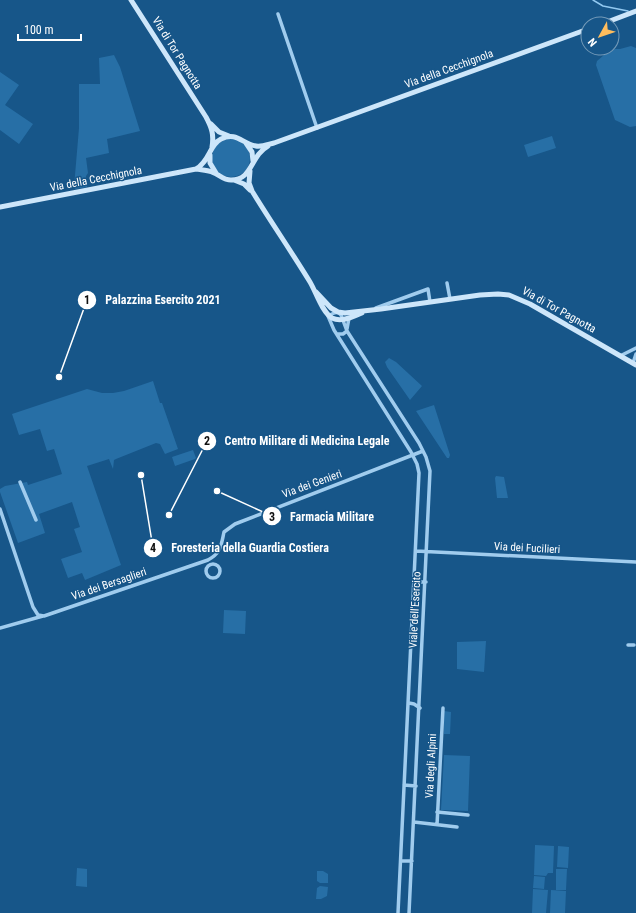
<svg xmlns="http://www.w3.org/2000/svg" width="636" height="913" font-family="'Roboto Condensed',sans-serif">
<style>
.green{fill:#276fa6}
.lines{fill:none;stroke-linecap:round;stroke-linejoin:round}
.stream{stroke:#92c9f1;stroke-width:1.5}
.street{stroke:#a0ccee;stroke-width:3.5}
.secondary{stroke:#cde6fa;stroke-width:5}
.labels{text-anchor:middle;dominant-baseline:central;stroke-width:3;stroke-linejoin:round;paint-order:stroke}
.street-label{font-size:11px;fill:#fff;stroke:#175689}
.leader{fill:none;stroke:#fff;stroke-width:1.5}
.callout-dot{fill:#fff;stroke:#175689;stroke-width:1.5}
.mark-label{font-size:12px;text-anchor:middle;font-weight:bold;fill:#111}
.callout-label{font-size:12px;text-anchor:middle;font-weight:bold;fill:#fff;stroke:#175689;stroke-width:3;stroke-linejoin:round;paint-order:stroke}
</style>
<rect width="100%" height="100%" fill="#175689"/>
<path class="green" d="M631,46l5,2v78l-6,1 -15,-7 -19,-55 1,-4 14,-12h9z
M114,55l6,12 20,64 -33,8 2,14 -23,5 2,15 -2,3 1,11 -12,2 -1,-2 5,-59v-44h21l-1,-26z
M0,72l19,13 -14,20 28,19 -14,20 -19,-14z
M552,136l4,12 -28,9 -4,-12z
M212 158a19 19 0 1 1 38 0a19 19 0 1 1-38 0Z
M389,358l7,4 26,24 -12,14 -23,-33 -2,-5z
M153,381l7,22h2l16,46 -13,5 -5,-10 -4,-1 -40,16 -2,1 -1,9 -4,-10 -22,7 34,99 -36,15 -3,-7 -14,5 -7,-19 21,-7 -8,-23 6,-2 -8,-25 -33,12 6,19 -27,10 -18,-51v-3l5,-3 22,-4 1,3 34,-11 -8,-25 -7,2 -7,-22 -21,6 -7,-21 75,-25 15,4h11l11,-2z
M434,405l16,50 -1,3h-2l-31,-47z
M193,450l3,8 -1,1 -20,7 -3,-9z
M496,476l8,1 4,21h-11l-2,-20z
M224,610l22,1 -1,23 -22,-1z
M486,641l-2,31 -27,-3v-27z
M444,711l7,1 -1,22h-6z
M444,755l26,1 -2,55 -27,-1z
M535,845l19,1 -1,27h-5l-2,3 -12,-1z
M558,846l11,1 -1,21 -11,-1z
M77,868l10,1v18l-11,-1z
M556,869h11l-1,21h-10z
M317,871h6l5,3v9h-8l-3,-2z
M534,876l11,1 -1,12 -11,-1z
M320,886l8,1 -1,9 -6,3h-5l1,-11z
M533,889l15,1 -2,23h-14z
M551,890l15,1 -1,22h-15z"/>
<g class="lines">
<path class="stream" d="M593,0l10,6 25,5"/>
<path class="street" d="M278,14l39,114
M447,283l3,16
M376,308l52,-19 2,13
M347,329l2,-11
M337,334h6l4,-3
M620,356l16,-8
M633,363l3,-9
M20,482l16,38
M0,509l33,98 5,8 6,1 164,-56c13,-7 13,-14 16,-28l11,-8 188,-73
M416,551l220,11
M206 571a7 7 0 1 1 14 0a7 7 0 1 1-14 0Z
M414,582h12
M0,628l43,-12
M628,645h6
M409,703l5,1 6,4
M404,785l12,1
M437,812l31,3
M414,822l43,5
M437,825l6,-117
M401,861h11
M398,913l21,-440 -2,-9 -6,-12 -77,-122 -6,-14 6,-3 4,-1 3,3 6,16 72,112 7,14 4,14 -21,442"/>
<path class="secondary" d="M131,0l75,117c6,11 8,18 6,30
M602,24l34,-13
M211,124l8,8 10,4
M246,143l6,9 1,9
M210,155v8l6,10
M196,169c14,-8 13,-24 25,-30 16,-8 21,5 35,7 6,1 13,-2 18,-3l314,-114
M250,171l-1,12 3,8c19,31 39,60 58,91 6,10 12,30 22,36 10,5 21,-2 30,-5
M234,180l10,4 6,6
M0,207l196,-38c6,1 11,1 16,3 7,2 11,8 19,8 22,0 19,-24 37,-34
M316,292l15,16 7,4 7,1 36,-4 99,-14 18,-1 11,1 21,9 106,61"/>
</g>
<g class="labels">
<g class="street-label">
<text transform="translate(177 53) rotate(58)">Via di Tor Pagnotta</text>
<text transform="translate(449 69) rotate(-20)">Via della Cecchignola</text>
<text transform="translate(96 179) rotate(-11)">Via della Cecchignola</text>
<text transform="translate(559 310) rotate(29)">Via di Tor Pagnotta</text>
<text transform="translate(312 484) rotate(-20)">Via dei Genieri</text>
<text transform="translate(527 548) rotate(3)">Via dei Fucilieri</text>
<text transform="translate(109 584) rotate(-19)">Via dei Bersaglieri</text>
<text transform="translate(415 610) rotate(-87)">Viale dell'Esercito</text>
<text transform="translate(431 766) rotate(-87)">Via degli Alpini</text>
</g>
</g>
<path class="leader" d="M59 377L87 300M169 515L207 441M217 491L272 516M141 475L153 548"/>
<g class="callout-dot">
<circle cx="59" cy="377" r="4"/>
<circle cx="169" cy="515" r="4"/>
<circle cx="217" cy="491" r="4"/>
<circle cx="141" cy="475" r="4"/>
<circle cx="87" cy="300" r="10"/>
<circle cx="207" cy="441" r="10"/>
<circle cx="272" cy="516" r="10"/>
<circle cx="153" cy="548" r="10"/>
</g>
<g class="mark-label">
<text x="87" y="304">1</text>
<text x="207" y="445">2</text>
<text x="272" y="521">3</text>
<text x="153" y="552">4</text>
</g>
<g class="callout-label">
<text x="163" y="304">Palazzina Esercito 2021</text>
<text x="307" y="445">Centro Militare di Medicina Legale</text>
<text x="332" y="521">Farmacia Militare</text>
<text x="250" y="552">Foresteria della Guardia Costiera</text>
</g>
<g transform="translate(600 36) rotate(230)"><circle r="19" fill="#175689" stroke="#749ab8"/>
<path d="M0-3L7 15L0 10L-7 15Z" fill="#ffbd5d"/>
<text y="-6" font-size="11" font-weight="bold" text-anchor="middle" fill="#ffffff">N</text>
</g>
<path d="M18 34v6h63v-6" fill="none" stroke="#ffffff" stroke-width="2"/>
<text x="24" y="34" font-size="12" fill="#ffffff" stroke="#175689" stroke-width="3" paint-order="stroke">100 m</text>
</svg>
